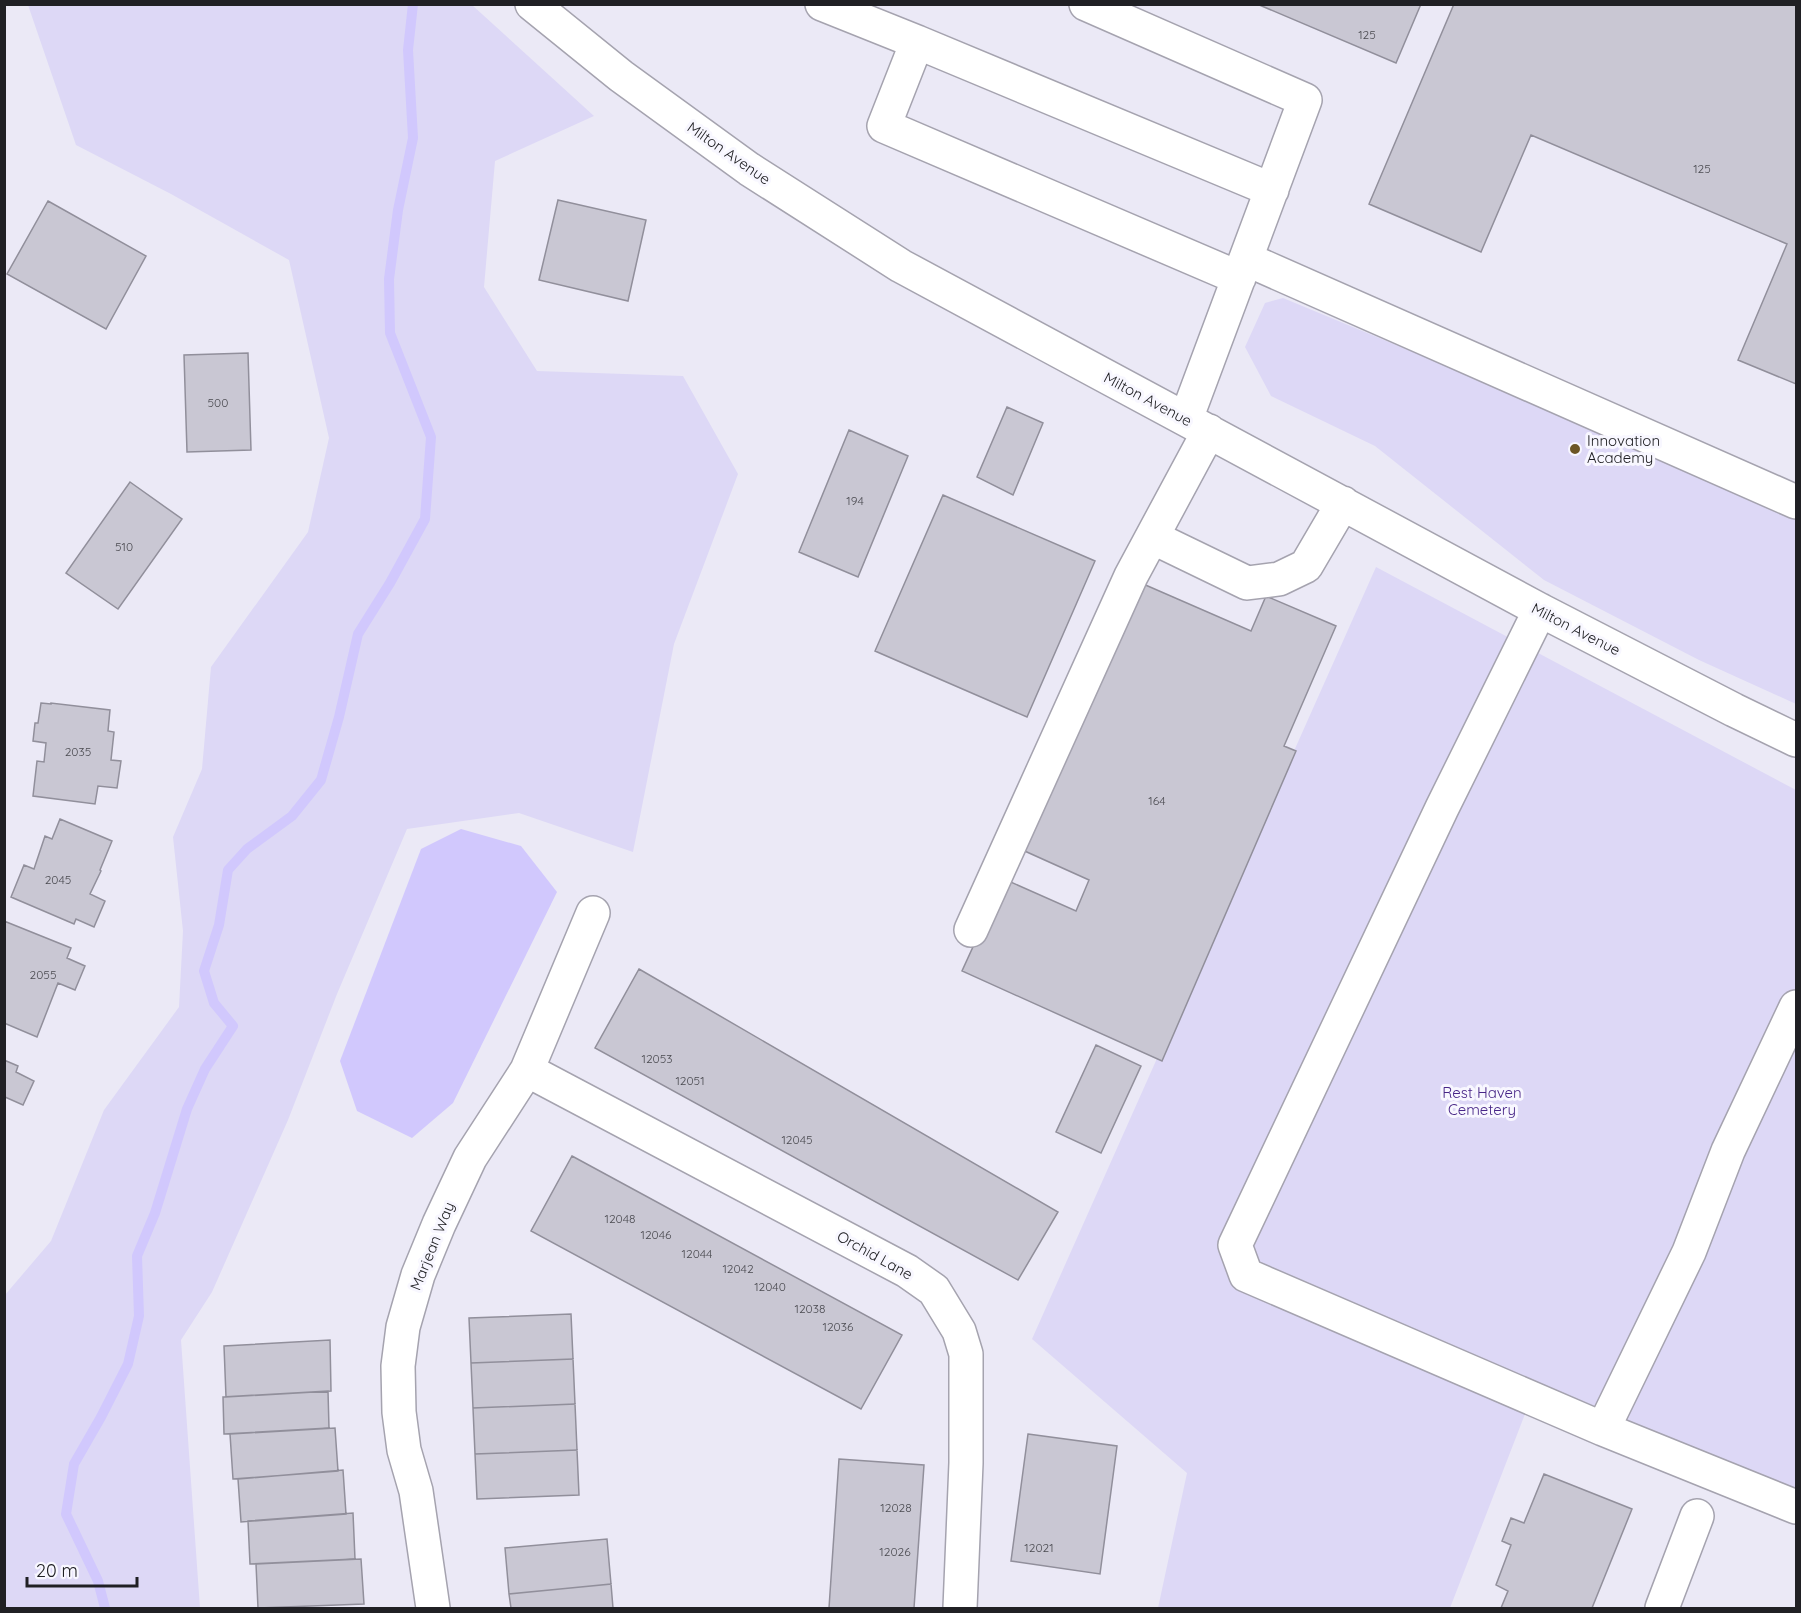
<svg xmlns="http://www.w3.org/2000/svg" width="1801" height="1613" font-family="Quicksand,sans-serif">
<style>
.green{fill:#ddd8f6}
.water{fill:#d1c8fd}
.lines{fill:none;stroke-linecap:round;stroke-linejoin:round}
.stream{stroke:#d1c8fd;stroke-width:10}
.building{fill:#c9c7d3;stroke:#918f9b;stroke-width:1.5}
.minor-casing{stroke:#a5a3af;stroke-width:36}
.minor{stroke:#fff;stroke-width:33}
.poi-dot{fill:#6c5525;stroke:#f8f7ff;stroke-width:2}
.labels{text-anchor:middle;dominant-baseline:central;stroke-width:6;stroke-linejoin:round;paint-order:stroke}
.number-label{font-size:12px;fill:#4a4a50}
.street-label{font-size:15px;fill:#202024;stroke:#f8f7ff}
.poi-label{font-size:15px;fill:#202024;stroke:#f8f7ff;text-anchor:start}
.park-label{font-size:15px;fill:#472587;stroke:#f8f7ff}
</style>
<rect width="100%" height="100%" fill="#ebe9f6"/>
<path class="green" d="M28,5h444l122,111 -99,45 -11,126 53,84 146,5 55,98 -64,170 -41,208 -114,-39 -112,16 -70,165 -49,126 -76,172 -31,48 19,268h-195v-313l46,-54 53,-131 75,-103 4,-76 -10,-94 29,-68 9,-102 97,-135 21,-94 -40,-178 -118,-66 -95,-49z
M1283,298l513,213v193l-97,-44 -155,-80 -169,-134 -104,-50 -26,-49 20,-44z
M1376,567l420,223v726l-271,-102 -75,194h-292l29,-135 -155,-134z"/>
<path class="water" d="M461,829l60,17 36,46 -104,211 -41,35 -55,-27 -17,-50 81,-212z"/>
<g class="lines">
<path class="stream" d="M105,1608l-7,-27 -32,-67 8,-50 27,-47 27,-53 11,-48 -2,-60 18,-43 32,-104 18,-40 28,-43 -19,-23 -10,-32 15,-46 9,-55 19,-21 45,-33 29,-36 18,-63 19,-83 32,-51 35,-64 6,-82 -41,-104 -1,-54 9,-69 15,-72 -5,-88 5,-46"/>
</g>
<path class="building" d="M1257,4h164l-25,59z
M1454,4h342v380l-58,-24 49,-116 -256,-109 -50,117 -112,-48z
M558,200l88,20 -18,81 -89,-21z
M48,201l98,55 -40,73 -99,-55z
M248,353l3,97 -64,2 -3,-97z
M1007,407l36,16 -30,72 -36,-18z
M849,430l59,26 -50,121 -59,-25z
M130,482l52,37 -64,90 -52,-36z
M943,495l152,66 -68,156 -152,-66z
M1134,580l117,51 15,-35 70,30 -52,120 12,5 -134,310 -200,-90 42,-92 72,32 13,-31 -71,-32z
M41,703l10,1v-1l59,7 -2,21 6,1 -3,28 10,1 -4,27 -19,-2 -3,18 -62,-8 4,-35 7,1 2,-19 -13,-2 2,-18h3z
M60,819l52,22 -12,29 1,1 -11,23 15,7 -11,26 -18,-8 -2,5 -63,-27 13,-32 10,4 11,-33 7,3z
M4,921l67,27 -4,10 18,8 -10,24 -17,-7 -21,54 -33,-14z
M639,969l419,243 -40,68 -423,-232z
M1096,1045l45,21 -40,87 -45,-21z
M4,1060l14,6 -2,6 18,9 -11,24 -18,-8 -1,2z
M572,1156l330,179 -41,74 -330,-178z
M571,1314l2,45 -102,4 -2,-45z
M330,1340l1,51 -105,6 -2,-51z
M573,1359l2,45 -102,4 -2,-45z
M328,1391l1,37 -105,6 -1,-37z
M575,1404l2,46 -102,4 -2,-46z
M335,1428l3,43 -105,8 -3,-45z
M1028,1434l89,12 -17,128 -89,-13z
M577,1450l2,45 -102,4 -2,-45z
M839,1459l85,6 -10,143h-85z
M343,1470l3,44 -105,8 -3,-43z
M1544,1474l88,35 -40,99h-91l7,-17 -12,-6 15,-40 -9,-4 9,-23 13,5z
M353,1513l2,46 -105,5 -2,-43z
M607,1539l4,45 -102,10 -4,-46z
M361,1559l3,45 -106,4 -2,-44z
M611,1584l2,24h-102l-2,-14z"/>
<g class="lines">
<g class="minor-casing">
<path id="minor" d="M532,4l89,72 128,93 152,97 639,344 194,100 62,30
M822,4l95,38 -33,84 355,152
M1086,4l219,96 -119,319
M917,42l355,148
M1246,259l550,243
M1152,537l95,46 32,-4 27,-13 37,-63
M1540,610l-98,198 -207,437 11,30 357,154 193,78
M971,930l160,-354 78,-145
M527,1070l380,201 27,19 25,41 7,23v109l-6,145
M1603,1429l86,-177 39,-101 68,-144
M433,1608l-17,-117 -12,-41 -5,-38 -1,-46 5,-39 15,-52 21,-51 31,-66 57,-88 66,-157
M1662,1608l35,-92"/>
</g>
<use href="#minor" class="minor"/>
</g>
<circle class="poi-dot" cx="1575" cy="449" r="6"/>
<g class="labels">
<g class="number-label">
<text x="1367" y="34">125</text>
<text x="1702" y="168">125</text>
<text x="218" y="402">500</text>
<text x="855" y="500">194</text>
<text x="124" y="546">510</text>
<text x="78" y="751">2035</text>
<text x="1157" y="800">164</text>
<text x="58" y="879">2045</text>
<text x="43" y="974">2055</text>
<text x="657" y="1058">12053</text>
<text x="690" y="1080">12051</text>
<text x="797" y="1139">12045</text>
<text x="620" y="1218">12048</text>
<text x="656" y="1234">12046</text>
<text x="697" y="1253">12044</text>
<text x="738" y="1268">12042</text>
<text x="770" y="1286">12040</text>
<text x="810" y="1308">12038</text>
<text x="838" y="1326">12036</text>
<text x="896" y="1507">12028</text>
<text x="1039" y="1547">12021</text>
<text x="895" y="1551">12026</text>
</g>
<g class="street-label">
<text transform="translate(729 153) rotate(35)">Milton Avenue</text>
<text transform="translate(1148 399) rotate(28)">Milton Avenue</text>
<text transform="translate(1576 629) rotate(27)">Milton Avenue</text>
<text transform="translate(432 1246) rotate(-68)">Marjean Way</text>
<text transform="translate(875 1255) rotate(29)">Orchid Lane</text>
</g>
<g class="poi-label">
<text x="1587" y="440">Innovation<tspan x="1587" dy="17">Academy</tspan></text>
</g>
<g class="park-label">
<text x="1482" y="1092">Rest Haven<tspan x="1482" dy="17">Cemetery</tspan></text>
</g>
</g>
<rect width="1801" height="1613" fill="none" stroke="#202024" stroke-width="12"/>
<path d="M27 1577v9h110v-9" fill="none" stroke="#202024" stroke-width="3"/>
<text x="36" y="1577" font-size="18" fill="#202024" stroke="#f8f7ff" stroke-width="4.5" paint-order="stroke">20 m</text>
</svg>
